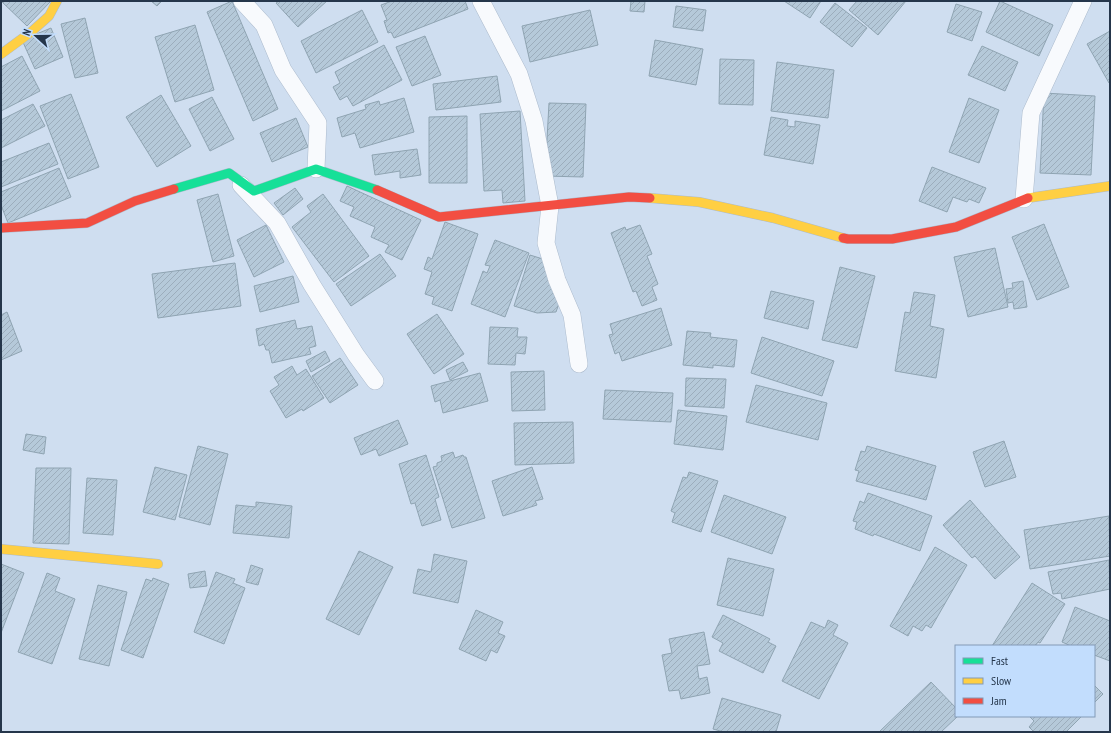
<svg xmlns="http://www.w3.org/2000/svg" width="1111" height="733" font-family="'PT Sans Narrow',sans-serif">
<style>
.building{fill:url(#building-hatch);stroke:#8fa4b2}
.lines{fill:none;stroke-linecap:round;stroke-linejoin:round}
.street-casing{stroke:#acbbcd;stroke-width:18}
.fast-casing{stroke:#acbbcd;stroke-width:10}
.slow-casing{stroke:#acbbcd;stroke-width:10}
.jam-casing{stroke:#acbbcd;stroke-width:10}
.street{stroke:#f8fafd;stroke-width:17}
.fast{stroke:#16e098;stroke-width:9}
.slow{stroke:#ffcf43;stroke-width:9}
.jam{stroke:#f24e42;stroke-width:9}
</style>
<defs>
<pattern id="building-hatch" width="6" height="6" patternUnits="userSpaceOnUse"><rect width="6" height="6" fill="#b5c9d9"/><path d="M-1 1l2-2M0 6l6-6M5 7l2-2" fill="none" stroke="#9cadbc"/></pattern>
</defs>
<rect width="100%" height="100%" fill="#cfdef0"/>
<path class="building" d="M1,1h50l-24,25z
M151,1h11l-5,5z
M232,1l46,108 -25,12 -46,-109z
M279,1h48l-29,26 -22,-24z
M392,1h73l3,8 -74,29 -3,-6 -3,1 -4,-12 3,-1 -6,-15z
M631,1h14l-1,11 -14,-1z
M784,1h37l-11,17z
M857,1h49l-28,34 -29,-25z
M1000,1l53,24 -14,31 -53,-24z
M835,3l32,25 -15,19 -32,-25z
M956,4l26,8 -10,29 -25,-9z
M676,6l30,4 -3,21 -30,-4z
M362,10l16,32 -62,31 -15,-32z
M590,10l8,35 -68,17 -8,-36z
M85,18l13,55 -23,5 -14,-54z
M195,25l19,65 -39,12 -20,-65z
M51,28l12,29 -28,12 -13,-29z
M1110,31v51l-1,1 -22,-39z
M425,36l16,39 -29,11 -16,-39z
M655,40l48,9 -7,36 -47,-9z
M384,45l18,35 -49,26 -6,-10 -7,4 -7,-13 7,-4 -5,-11z
M982,46l36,16 -13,29 -37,-16z
M22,56l18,35 -39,20v-44z
M720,59l34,1 -1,45 -34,-1z
M777,62l57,8 -6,48 -57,-7z
M497,76l4,26 -65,8 -3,-26z
M1044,93l51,3 -4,79 -51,-2z
M71,94l28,73 -31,12 -28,-73z
M161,95l30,51 -34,21 -31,-50z
M212,97l22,42 -24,12 -21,-42z
M404,98l10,34 -54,16 -5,-15 -13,4 -5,-19 29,-9 -1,-4 14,-4 1,4z
M969,98l30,12 -20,53 -30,-11z
M549,103l37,1 -3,73 -38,-1z
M33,104l12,22 -44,22v-28z
M520,111l5,90 -22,2 -1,-13 -18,1 -4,-77z
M467,116v67h-38v-66z
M771,117l17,3 -1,6 8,1v-6l25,4 -7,39 -49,-9z
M296,118l12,29 -36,15 -12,-29z
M49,143l9,21 -57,23v-25z
M417,149l4,26 -21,3v-7l-25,4 -3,-20z
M932,167l54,21 -7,15 -10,-4 -2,3 -14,-5 -6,15 -28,-11z
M59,168l12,29 -63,26 -7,-18v-13z
M347,186l74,34 -19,40 -17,-8 4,-7 -18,-8 4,-10 -25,-11 4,-9 -14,-6z
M295,188l8,11 -20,16 -9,-12z
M218,194l16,62 -21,6 -16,-62z
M323,194l46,62 -35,26 -42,-55 19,-15 -4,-6z
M445,222l33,12 -26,77 -20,-7 2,-7 -9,-3 7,-22 -8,-3 4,-12 4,2z
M1044,224l25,63 -32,13 -25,-63z
M266,225l18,37 -30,15 -17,-37z
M640,225l12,29 -5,2 11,28 -6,3 5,13 -15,6 -6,-15 -3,1 -22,-59 14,-6 1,3z
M495,240l34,13 -24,64 -34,-13 12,-33 4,2 3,-7 -5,-1z
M995,248l13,59 -40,10 -14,-60z
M380,254l16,22 -45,30 -15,-22z
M530,255l16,5 -2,8 10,8 8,19 -6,17 -19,1 -23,-7z
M235,263l6,43 -83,12 -6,-44z
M840,267l35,9 -18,72 -35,-8z
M293,276l6,26 -39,10 -6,-26z
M1023,281l4,26 -13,2 -1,-7 -5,1 -2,-14 7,-1 -1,-5z
M771,291l43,10 -6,28 -44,-11z
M914,292l21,3 -5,31 14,3 -8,49 -41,-7 10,-59 5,1z
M661,308l11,37 -50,16 -3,-9 -4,2 -6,-19 4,-1 -3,-10z
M7,312l15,39 -21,9v-45z
M437,314l27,40 -30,20 -27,-40z
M295,320l2,9 15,-3 4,20 -7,2 2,6 -39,9 -3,-13h-3l-2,-6 -5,2 -3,-17z
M490,327l28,1 -1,9h10l-2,17 -9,-1 -1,12 -27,-1z
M687,331l24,2 -1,4 27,3 -3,27 -21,-2v3l-30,-3z
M762,337l72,24 -12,35 -71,-23z
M325,351l5,10 -19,11 -5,-11z
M340,358l18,27 -28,18 -18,-27z
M463,362l5,9 -18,9 -4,-10z
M292,366l5,9 9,-6 18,29 -21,13 -1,-2 -16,9 -16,-27 9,-6 -5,-8z
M544,371l1,39 -33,1 -1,-39z
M480,373l8,28 -45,12 -3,-13 -5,2 -4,-16z
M686,378l40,1 -2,29 -39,-2z
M756,385l71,18 -9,37 -72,-18z
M605,390l68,3 -2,29 -68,-3z
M678,410l49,6 -4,34 -49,-6z
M398,420l10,24 -29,12 -3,-7 -15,6 -7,-17z
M573,422l1,41 -59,2 -1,-42z
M26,434l20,3 -2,17 -21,-4z
M1004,441l12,36 -31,10 -12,-35z
M198,446l30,8 -18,71 -31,-8z
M867,446l69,20 -10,34 -70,-19 3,-10 -4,-1 6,-19 4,1z
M453,452l2,6 8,-3 1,2h2l19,61 -33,10 -19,-61 4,-1v-3l5,-2 -1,-5z
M426,455l13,42 -4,2 6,21 -19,6 -7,-23 -4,1 -12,-40z
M155,467l32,8 -12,45 -32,-8z
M532,467l11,32 -8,2 2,4 -34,11 -11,-35z
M36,468h35l-2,76 -36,-1z
M689,472l29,9 -17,51 -29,-10 3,-9 -4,-2 12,-34 4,1z
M87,478l30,2 -4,55 -30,-2z
M868,493l64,23 -12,35 -46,-17 -1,2 -18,-7 2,-7 -4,-1 7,-20 4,2z
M724,495l62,22 -14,37 -61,-22z
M970,500l50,57 -25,22 -20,-23 -3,2 -29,-33z
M256,502l36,4 -3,32 -56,-5 3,-28 20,2z
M1109,516l1,40 -80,13 -6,-39z
M935,547l32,18 -36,63 -5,-3 -4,6 -9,-5 -5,10 -18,-10z
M359,551l34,16 -34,68 -33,-16z
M434,554l33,7 -9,42 -45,-10 5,-24 13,3z
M728,558l46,11 -11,47 -46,-11z
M1109,560l1,29 -48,10 -1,-6 -8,1 -5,-22z
M1,564l23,9 -23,60z
M251,565l12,4 -5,16 -12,-3z
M205,571l2,15 -17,2 -2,-14z
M216,572l19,7 -2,4 12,5 -21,56 -30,-12z
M47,573l13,5 -5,13 20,8 -23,65 -34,-12z
M153,578l16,6 -26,74 -22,-8 25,-71 6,2z
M1032,583l33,21 -25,39 -2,-1 -3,4h-43z
M98,585l29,7 -18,74 -30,-7z
M1075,607l35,14v40l-16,-6v-9h-23l-9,-4z
M476,610l27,12 -5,11 7,3 -8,17 -6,-3 -5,11 -27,-12z
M723,615l47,24 -2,3 8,4 -13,27 -44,-22 4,-8 -11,-6z
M828,620l10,5 -5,10 15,8 -29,56 -37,-18 29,-59 14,6z
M704,632l6,32 -13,2 2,13 8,-2 3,16 -29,6 -2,-9 -10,1 -7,-36 10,-2 -3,-14z
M931,682l25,26v8h2l-17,16h-62z
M1094,685l9,9 -9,9z
M722,698l59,17 -5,17h-52l-11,-3z
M1029,716h53l-16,16h-32l-5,-5 5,-6z"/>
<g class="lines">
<g class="street-casing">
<path id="street" d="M242,1l22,24 19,45 35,53 -2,46
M481,1l38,73 15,47 16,85 -4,37 11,37 15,35 7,49
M241,185l36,38 35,62 44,70 19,26
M1024,199l7,-86 52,-112"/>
</g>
<g class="fast-casing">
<path id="fast" d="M174,189l55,-16 25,18 62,-22 61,21"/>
</g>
<g class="slow-casing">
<path id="slow" d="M1,54l30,-22 18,-16 8,-15
M650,198l49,4 74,16 70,20
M1028,198l82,-12
M1,549l157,15"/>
</g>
<g class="jam-casing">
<path id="jam" d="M377,190l62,27 190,-20 21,1
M1,228l86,-5 48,-22 39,-12
M843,238l5,1h44l64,-12 72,-29"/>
</g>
<use href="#street" class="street"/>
<use href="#fast" class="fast"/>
<use href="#slow" class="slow"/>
<use href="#jam" class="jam"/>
</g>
<rect width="1111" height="733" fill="none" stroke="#25364b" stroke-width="4"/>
<rect x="955" y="645" width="140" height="72" fill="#c2ddfd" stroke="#839ab6"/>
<rect x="963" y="658" width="20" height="6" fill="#16e098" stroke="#839ab6"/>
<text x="991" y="665" font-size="12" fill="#25364b">Fast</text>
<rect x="963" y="678" width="20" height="6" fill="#ffcf43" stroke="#839ab6"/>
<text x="991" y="685" font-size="12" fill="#25364b">Slow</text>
<rect x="963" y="698" width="20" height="6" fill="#f24e42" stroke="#839ab6"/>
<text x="991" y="705" font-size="12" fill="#25364b">Jam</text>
<g transform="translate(36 36) rotate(291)" stroke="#c2ddfd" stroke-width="3" paint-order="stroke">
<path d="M0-3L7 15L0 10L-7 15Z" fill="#25364b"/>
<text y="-6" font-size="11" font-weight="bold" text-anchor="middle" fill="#25364b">N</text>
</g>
</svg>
